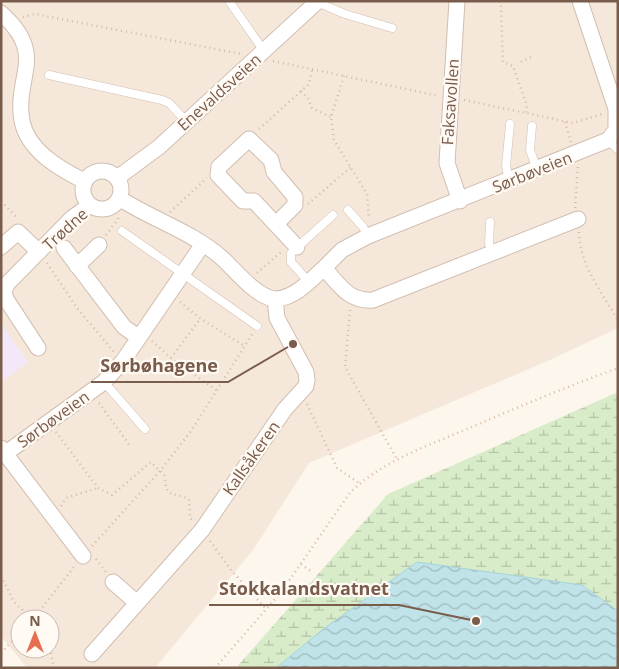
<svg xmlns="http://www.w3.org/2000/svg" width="619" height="669" font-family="'Open Sans',sans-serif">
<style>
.residential{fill:#f5e8da;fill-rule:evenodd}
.education{fill:#f3e8fa}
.wetland{fill:url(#wetland-marsh)}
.water{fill:url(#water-waves);stroke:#a5d3da}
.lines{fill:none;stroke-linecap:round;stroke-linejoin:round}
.lane-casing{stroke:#d1beb0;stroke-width:9}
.street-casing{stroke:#d1beb0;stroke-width:17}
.path{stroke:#d9b8a5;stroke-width:2.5;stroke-dasharray:1 4;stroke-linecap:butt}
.lane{stroke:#fff;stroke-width:8}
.street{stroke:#fff;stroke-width:15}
.labels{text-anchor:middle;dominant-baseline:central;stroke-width:4.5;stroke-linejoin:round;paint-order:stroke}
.street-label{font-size:16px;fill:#7a5c4d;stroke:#fffaf3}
.leader{fill:none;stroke:#7a5c4d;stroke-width:2}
.callout-dot{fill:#7a5c4d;stroke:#fffaf3;stroke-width:2}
.callout-label{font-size:18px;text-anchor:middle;font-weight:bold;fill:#7a5c4d;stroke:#fffaf3;stroke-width:4.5;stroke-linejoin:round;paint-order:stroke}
</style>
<defs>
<pattern id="wetland-marsh" width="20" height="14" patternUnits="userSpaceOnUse" patternTransform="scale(1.25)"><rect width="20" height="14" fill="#d8ecc9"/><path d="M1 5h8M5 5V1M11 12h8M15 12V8" fill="none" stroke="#b4c2a5"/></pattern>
<pattern id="water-waves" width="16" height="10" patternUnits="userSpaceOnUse" patternTransform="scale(1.25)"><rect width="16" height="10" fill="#bfe3e8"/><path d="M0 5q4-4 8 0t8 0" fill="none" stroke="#a0bbbe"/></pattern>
</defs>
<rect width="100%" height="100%" fill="#fdf6ec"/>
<path class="residential" d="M1,1h617v327l-68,32 -241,103 -56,87 -98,118h-128l-26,-32zM20,619h30v30h-30z"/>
<path class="education" d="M1,324l27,38 -27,20z"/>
<path class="wetland" d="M618,392v219l-36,-26 -260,45 -46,38h-40l152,-174z"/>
<path class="water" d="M417,562l165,23 36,26v57h-342l46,-38z"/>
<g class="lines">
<g class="lane-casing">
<path id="lane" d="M229,1l35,50
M317,2l28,12 47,14
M49,75l113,25 7,3 17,18
M532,126l-2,24 7,19
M608,140l10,10
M509,181l-3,-15 4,-42
M348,210l15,17 5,9
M490,222l-1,22 5,10
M122,231l135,95
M309,282l-18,-20v-9l42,-38
M104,382l41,47"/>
</g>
<g class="street-casing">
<path id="street" d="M457,1l-10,162 13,38
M1,13c47,42 13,63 21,108 6,30 38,48 62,60
M83 190a19 19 0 1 1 38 0a19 19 0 1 1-38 0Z
M117,178l42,-31 159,-146
M119,198c34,22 72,33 103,60 13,12 36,41 54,41 19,-1 35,-19 48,-31 15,16 24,34 49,32l205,-81
M276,224l19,-19v-8l-21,-25 -3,-12 -22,-21 -30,28 -1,8 25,26h11l43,46
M1,247l17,-15 21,20
M64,248l60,79 14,10
M77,266l22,-21
M324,268l18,-18 26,-14 240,-96 8,-10v-21l-36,-108
M38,348l-32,-49 -2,-8 4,-8 64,-65 18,-13
M1,448l82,108
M6,453l98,-71 19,-21 80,-117
M113,582l24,21
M92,654l110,-124 83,-121 21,-23 1,-6 -1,-8 -29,-54 -2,-19"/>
</g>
<path class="path" d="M499,1l2,6 2,55 10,4 14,40 -1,8
M23,17l12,-3 206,40
M273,61l166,35
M521,62l10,-5
M344,76l-13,41 3,23 33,54 2,24
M301,91l7,7 4,10 19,9
M464,100l109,23 29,-9
M565,122l6,20
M259,129l50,-45 3,-14
M1,201l17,18
M308,204l43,-37
M575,208l3,-42
M170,212l37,-34
M579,232c1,34 23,60 39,89
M106,235l12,-16 1,-5
M47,263l30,45 37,44
M257,273l24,-21
M180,302l21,17 45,28
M350,310l-5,57 53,94
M152,341l19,17 45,32
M171,358l29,-39
M99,403l32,44
M307,404l30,64 22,15
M56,432l42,56 14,7 39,-33 14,14c0,24 9,15 24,23l1,19 3,3
M61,506l5,-8 32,-10
M210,541l21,29 35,39
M92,546l68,-75 31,-40 62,-98
M96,559l10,13
M301,564l11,8
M1,576l13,26 18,17
M33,619l41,-52
M50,648l4,20
M1,653l19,-20
M215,668l67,-77 67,-97c30,-32 83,-50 123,-67 48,-21 97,-41 146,-59"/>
<use href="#lane" class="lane"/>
<use href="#street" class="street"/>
</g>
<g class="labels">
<g class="street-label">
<text transform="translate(219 92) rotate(-42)">Enevaldsveien</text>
<text transform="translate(450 102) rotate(-86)">Faksavollen</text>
<text transform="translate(532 172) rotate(-22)">Sørbøveien</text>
<text transform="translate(65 229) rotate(-42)">Trødne</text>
<text transform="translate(53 419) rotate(-36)">Sørbøveien</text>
<text transform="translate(251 458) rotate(-55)">Kallsåkeren</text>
</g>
</g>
<path class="leader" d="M293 344L228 382H91M476 621L399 605H209"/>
<g class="callout-dot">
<circle cx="293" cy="344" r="5"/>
<circle cx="476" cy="621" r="5"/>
</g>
<g class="callout-label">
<text x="159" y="372">Sørbøhagene</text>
<text x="304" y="595">Stokkalandsvatnet</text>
</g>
<rect width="619" height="669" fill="none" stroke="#7a5c4d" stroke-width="5"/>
<g transform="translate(35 634)"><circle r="24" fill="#fffaf3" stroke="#cabbb1"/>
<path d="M0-4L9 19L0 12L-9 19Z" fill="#e76f51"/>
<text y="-8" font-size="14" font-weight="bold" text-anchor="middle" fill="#7a5c4d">N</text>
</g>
</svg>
